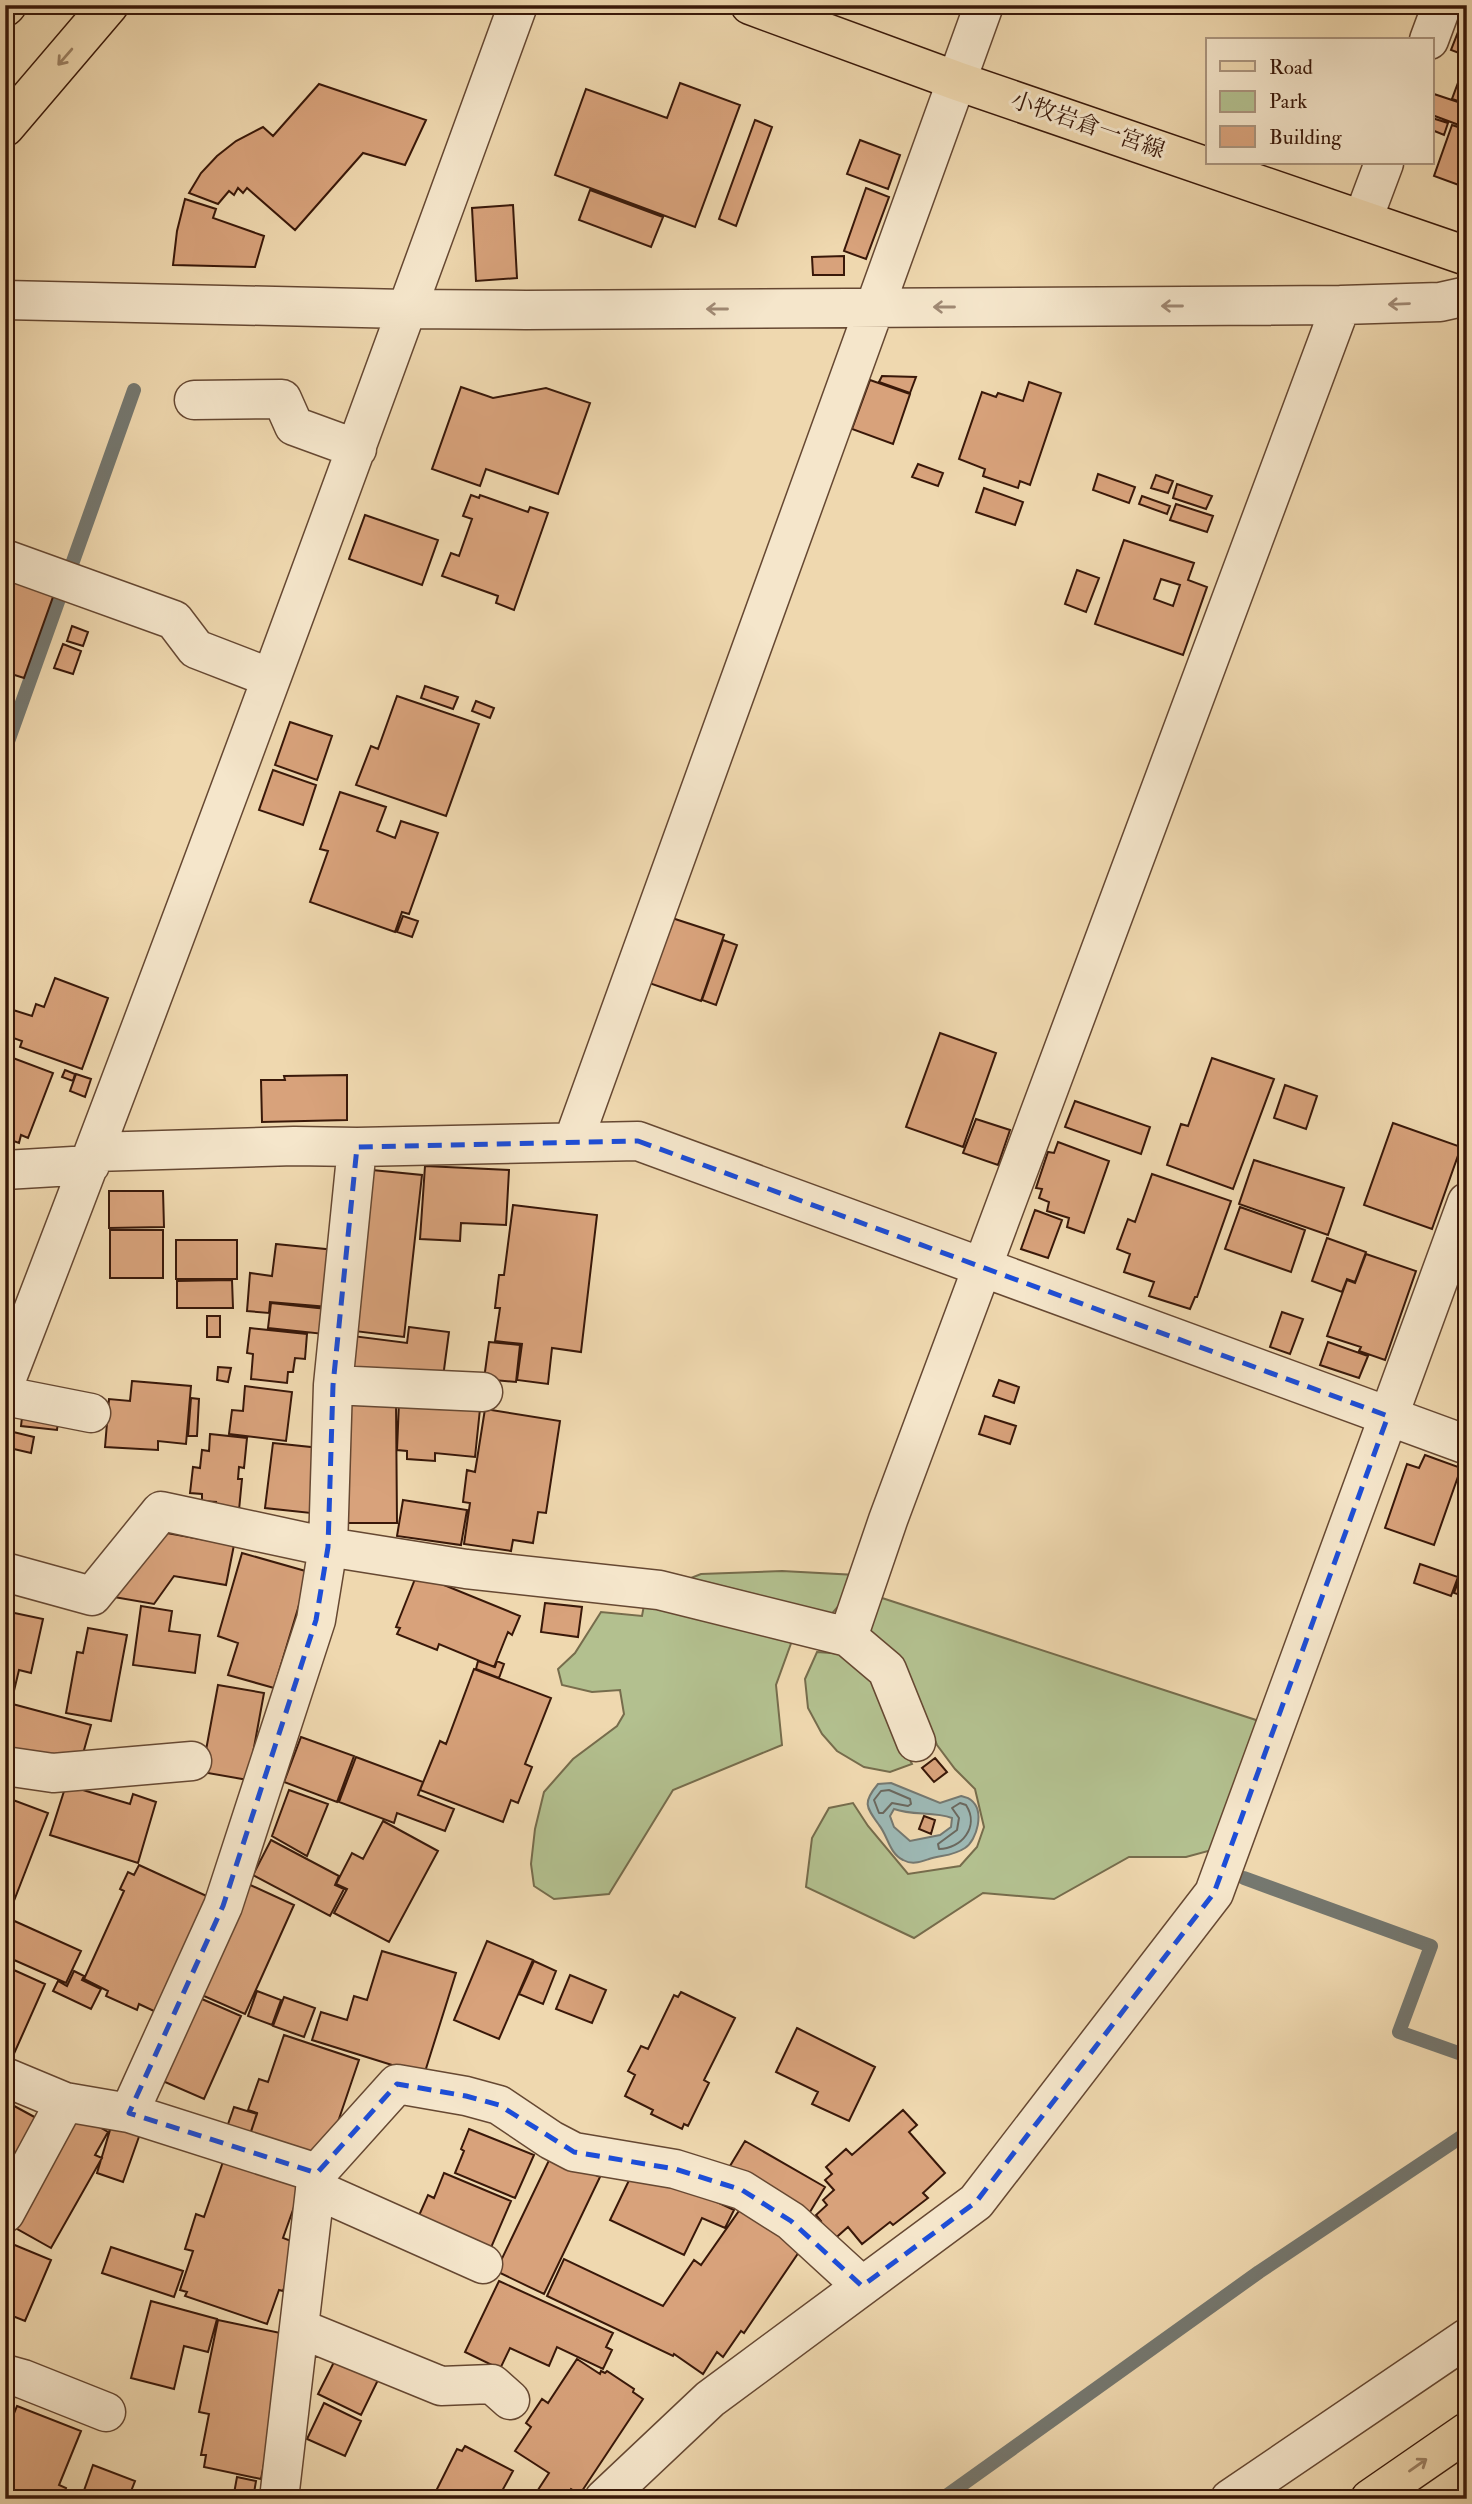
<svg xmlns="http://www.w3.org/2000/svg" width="1472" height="2504" font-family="'IM FELL Double Pica','Noto Serif JP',serif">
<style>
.green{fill:#b3c08f;stroke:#766c4c;stroke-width:2}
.water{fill:#9db8b4;stroke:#757870;stroke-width:2;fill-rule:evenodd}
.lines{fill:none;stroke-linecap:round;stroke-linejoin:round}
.shore{stroke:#6b685e;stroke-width:2}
.stream{stroke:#757870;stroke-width:14}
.building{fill:#d8a27b;stroke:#391809;stroke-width:2;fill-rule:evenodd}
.minor-casing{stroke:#664832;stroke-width:41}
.major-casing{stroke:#391809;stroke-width:41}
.highway-casing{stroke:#391809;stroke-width:41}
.minor{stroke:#f5e6cb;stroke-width:38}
.major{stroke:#efd8af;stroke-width:38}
.highway{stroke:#efd8af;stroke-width:38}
.oneway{stroke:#9d8264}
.oneway2{stroke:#a08974}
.marked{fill:none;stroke:#1d4ed8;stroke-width:5;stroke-dasharray:14 9;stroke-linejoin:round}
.labels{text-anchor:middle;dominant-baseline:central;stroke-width:6;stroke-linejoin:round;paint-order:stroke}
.street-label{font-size:23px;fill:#391809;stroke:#f5e6cb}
</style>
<rect width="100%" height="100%" fill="#efd8af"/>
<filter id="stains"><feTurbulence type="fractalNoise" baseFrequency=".00286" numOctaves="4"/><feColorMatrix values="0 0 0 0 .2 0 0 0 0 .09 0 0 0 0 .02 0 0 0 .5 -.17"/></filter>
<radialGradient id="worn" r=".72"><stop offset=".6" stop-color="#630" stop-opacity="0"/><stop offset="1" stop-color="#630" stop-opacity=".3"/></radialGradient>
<path class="green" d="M782,1571l74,4 -14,27 -13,15 -151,-34 23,-9z
M879,1597l380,124 -47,129 -26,7h-57l-75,42 -71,-6 -69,45 -108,-51 6,-49 17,-30 24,-5 15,23 40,48 52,-8 17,-19 7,-20 -9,-38 -20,-20 -18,-24 -36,-83 -33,-30z
M645,1600l148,38 -17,47 6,60 -109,45 -64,104 -55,5 -20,-13 -3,-22 4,-35 9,-37 29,-33 44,-33 7,-12 -4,-24 -28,2 -30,-7 -4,-16 17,-16 26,-41 41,4z
M817,1652l28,2 23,20 44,90 -22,8 -26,-5 -27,-16 -15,-17 -14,-26 -3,-29z"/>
<path class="water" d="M891,1783l49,20 21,-7c3,1 7,1 10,4 14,11 6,40 -6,48 -12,8 -23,7 -36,11 -9,3 -17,6 -26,1 -14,-7 -15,-24 -24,-35 -14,-19 -16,-23 -1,-41zM894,1809c19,7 39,2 58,9l-1,9 -11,8 -30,6 -16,-14 -4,-11z"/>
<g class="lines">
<path class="shore" d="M889,1790l21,9 1,5 -3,2 -16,-3 -9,10h-4l-5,-13 7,-9z
M960,1803l6,2c14,22 -5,44 -27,44l-1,-5 19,-14 2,-12 -7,-10z"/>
<path class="stream" d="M71,567l63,-177
M5,750l54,-151
M1244,1878l187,68 -32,86 68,24
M942,2499l317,-227 208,-139"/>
</g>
<path class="building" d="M910,5h22l-3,8z
M1467,9v47l-16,-6z
M1465,64h2v40l-15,-5z
M680,83l60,22 -45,122 -140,-52 31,-86 81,29z
M319,84l107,36 -21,45 -42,-12 -68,77 -48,-42 -4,5 -5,-5 -4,7 -5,-4 -11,13 -29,-11 12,-20 16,-17 19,-15 27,-14 10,9z
M1434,94l33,11v23l-35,-13z
M1432,118l16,5 -4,12 -12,-5z
M755,120l17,7 -36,99 -17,-7z
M1452,125l15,5v58l-33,-12z
M860,140l40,15 -12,34 -41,-15z
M866,188l23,9 -23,62 -22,-8z
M590,190l73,27 -12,30 -72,-27z
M185,199l31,10 -3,9 51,18 -9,31 -82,-2 4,-34z
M513,205l4,73 -41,3 -4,-73z
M844,256v19h-31l-1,-18z
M882,376l34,1 -6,16 -31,-11z
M870,380l40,14 -17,50 -41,-15z
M1029,382l32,11 -31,92 -10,-4 -2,7 -35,-12 2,-7 -26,-10 23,-67 14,5 2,-4 25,8z
M461,387l32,11 53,-10 44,15 -32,91 -72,-25 -6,17 -48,-17z
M918,464l25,9 -5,13 -26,-9z
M1098,474l37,13 -6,16 -36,-13z
M1156,475l17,6 -5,12 -17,-5z
M1177,484l35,12 -6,13 -33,-11z
M984,488l39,14 -8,23 -39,-13z
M471,495l8,3 1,-3 48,17 2,-5 18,6 -34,97 -18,-7 2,-7 -56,-20 9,-23 8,3 13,-37 -9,-3z
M1142,496l28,10 -3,8 -28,-10z
M1176,504l37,12 -6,16 -37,-12z
M365,515l73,25 -16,45 -73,-26z
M1124,540l70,23 -6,17 19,7 -24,68 -88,-31zM1161,579l19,6 -7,21 -19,-7z
M1077,570l22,8 -13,34 -21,-8z
M5,577l49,17 -30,84 -19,-6z
M72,626l16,6 -5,14 -16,-5z
M63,644l18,7 -8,23 -19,-6z
M425,686l33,11 -5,12 -32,-11z
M397,696l82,28 -33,92 -90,-31 15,-39 7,3z
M476,701l18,7 -4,10 -18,-7z
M290,722l42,14 -15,44 -42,-15z
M273,770l43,15 -13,40 -44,-15z
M340,792l46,15 -9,24 18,7 6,-17 37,12 -29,81 -7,-2 -7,20 -85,-30 18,-51 -8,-2z
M403,916l15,5 -6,16 -15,-5z
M672,918l52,17 -23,66 -52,-18z
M723,940l14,5 -21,60 -14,-5z
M55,978l53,20 -26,71 -62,-22 2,-6 -17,-6v-13l5,-13 22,7 4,-12 8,3z
M940,1033l56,20 -33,94 -57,-20z
M5,1055l48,18 -25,65 -7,-3 -2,8 -14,-5z
M1212,1058l62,21 -41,110 -66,-24 14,-41 7,2z
M65,1070l10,4 -2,7 -11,-4z
M76,1074l15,5 -6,18 -15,-6z
M347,1075v45l-85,2 -1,-42h24l-1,-4z
M1285,1085l32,11 -11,33 -32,-11z
M1075,1101l75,26 -9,27 -76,-27z
M976,1119l34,11 -12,35 -35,-12z
M1393,1123l68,24 -29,82 -68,-24z
M1058,1142l51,19 -25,72 -17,-6 2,-9 -22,-7 2,-9 -10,-4 3,-9 -6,-1 12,-36 6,1z
M1254,1160l90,28 -16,47 -89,-31z
M425,1166l84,4 -3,55 -45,-2 -1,18 -40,-2z
M372,1170l50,5 -18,162 -50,-6z
M1152,1174l79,27 -34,96h-2l-5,12 -41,-13 5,-14 -30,-10 6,-18 -13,-5 11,-30 7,3z
M109,1191h54l1,36 -55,1z
M513,1205l84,10 -16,137 -29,-4 -4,36 -31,-4 5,-36 -27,-3 5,-33h-5l4,-33h5z
M1240,1207l65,23 -14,42 -66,-23z
M1035,1210l27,10 -14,38 -27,-9z
M110,1230h53v48h-53z
M1327,1238l39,14 -11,30 -8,-3 -5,13 -30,-11z
M176,1240h61v39h-61z
M276,1244l59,6 -6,57 -59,-5 -1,11 -22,-2 3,-38 22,3z
M1366,1254l50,17 -31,89 -26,-9 2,-4 -34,-11 20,-56 8,3z
M5,1278h5l-4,66h-1z
M232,1280l1,28h-56v-27z
M271,1303l56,6 -3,25 -56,-6z
M1282,1312l21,7 -13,35 -20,-7z
M207,1316h13v21h-13z
M409,1327l40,5 -7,53 -93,-11 4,-38 54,7z
M250,1328l57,6 -2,25 -10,-1 -2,14h-5l-1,11 -36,-4 2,-25 -6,-1z
M489,1342l31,3 -4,37 -32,-3z
M1328,1342l40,14 -9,22 -39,-13z
M218,1367l13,1 -3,14 -11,-2z
M999,1380l20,7 -5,16 -21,-7z
M132,1381l59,5 -5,58 -28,-3v9l-53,-3 4,-48 21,2z
M245,1386l47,6 -6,49 -57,-7 3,-24 11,1z
M191,1398l8,1 -2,37h-9z
M396,1400l1,123h-50v-122z
M399,1402l81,7 -5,48 -40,-4v8l-28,-2v-8l-10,-1z
M23,1409l36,4 -2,17 -36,-4z
M485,1409l75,12 -14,92 -8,-1 -5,31 -20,-3 -2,11 -47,-7 6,-41 -7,-1 4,-32 8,2z
M985,1416l31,10 -6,18 -31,-10z
M5,1430l29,7 -3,16 -26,-6z
M210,1434l37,4 -3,30 -5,-1 -1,12h4l-3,31 -24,-2 1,-6 -14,-1v-7l-12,-1 3,-26 7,1 2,-18 7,1z
M273,1443l47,5v66l-55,-6z
M1425,1455l36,13 -27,77 -49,-17 22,-64 12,4z
M403,1500l64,10 -6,35 -64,-9z
M150,1530l84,15 -8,40 -52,-9 -20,28 -40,-7z
M242,1553l67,19 -35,116 -46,-13 10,-32 -20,-7z
M1420,1564l38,13 -7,19 -37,-13z
M417,1574l103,42 -8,19 -4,-3 -14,35 -55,-23 -2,6 -40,-16 3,-6 -4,-1z
M1460,1577l7,2 -1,18 -12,-4z
M545,1603l37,4 -4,30 -37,-5z
M141,1606l31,5 -3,20 31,4 -5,38 -62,-8z
M5,1611l38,8 -12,54 -12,-3 -6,25 -8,-1z
M88,1628l39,7 -16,86 -45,-8 11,-61 6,1z
M478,1661l17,6 2,-6 7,3 -5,14 -23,-9z
M474,1669l77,29 -26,66 7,3 -14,36 -7,-3 -8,22 -83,-32 20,-49 6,3z
M218,1685l46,8 -16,87 -46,-8z
M5,1702l86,23 -12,43 -74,-21z
M301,1737l53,19 -17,46 -53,-20z
M356,1757l67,25 -5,13 36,14 -9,22 -48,-18 -3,10 -55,-21z
M935,1758l12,14 -13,10 -12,-14z
M66,1785l64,19 3,-10 23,8 -18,61 -88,-28z
M289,1790l39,14 -21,52 -35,-20z
M5,1797l43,16 -43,111z
M924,1816l11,4 -4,14 -12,-5z
M383,1821l55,30 -49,91 -55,-29 13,-24 -11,-5 16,-31 11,6z
M271,1840l68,36 -4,9 9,4 -14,27 -77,-41z
M139,1865l72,33 -53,115 -19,-9 -2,6 -31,-14 2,-5 -24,-12 40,-88 -4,-2 8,-17 6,3z
M246,1883l48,22 -49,109 -48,-21z
M10,1919l71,32 -15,32 -61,-27v-26z
M487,1941l46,19 -34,79 -45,-19z
M382,1951l74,22 -32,102 -112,-35 9,-28 26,8 7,-24 13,4z
M534,1961l22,10 -13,33 -24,-10z
M5,1966l40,18 -32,72 -8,-4z
M74,1971l10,5 -2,4 19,9 -10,20 -38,-18 5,-10 9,5z
M570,1975l36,15 -14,33 -36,-14z
M257,1991l24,9 -9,25 -24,-9z
M681,1992l54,26 -31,62 5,3 -21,43 -4,-2 -2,5 -31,-15 2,-4 -28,-14 10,-21 -7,-4 13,-25 7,3 26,-54 4,2z
M195,1996l46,20 -37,83 -46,-20z
M284,1997l31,11 -11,29 -31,-11z
M797,2028l78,39 -26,54 -37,-17 6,-12 -42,-20z
M284,2035l75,25 -34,100 -75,-25 7,-22 -9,-3 11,-31 9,3z
M5,2101l35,19 -35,64z
M234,2107l23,7 -7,20 -23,-7z
M903,2110l14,15 -8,7 36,41 -22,20 5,5 -35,27 -3,-3 -28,22 -14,-17 -18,16 -15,-17 6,-5 -5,-6 11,-10 -4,-5 11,-10 -9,-10 7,-6 -6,-7 20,-18 6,6z
M75,2113l33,19 -13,23 7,3 -51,90 -39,-22z
M105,2128l36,3 -18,51 -26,-9 13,-43z
M469,2129l65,26 -19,43 -60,-25 9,-22 -3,-2z
M745,2141l80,46 -18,30 -80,-46z
M226,2153l78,26 -21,59 16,6 -16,47 -4,-1 -12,34 -82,-28 2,-4 -7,-2 13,-39 -8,-2 11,-35 8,3z
M552,2154l48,23 -56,117 -48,-23z
M633,2172l50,14 51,24 -9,18 -23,-10 -18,37 -74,-35z
M444,2173l67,28 -21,49 -73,-30 11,-25 6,3z
M741,2208l60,41 -57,84 -3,-2 -18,26 -6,-5 -14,22 -29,-20 -1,2 -126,-60 17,-37 99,47 31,-46 7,5z
M5,2241l46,19 -26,61 -20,-8z
M111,2247l72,24 -9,26 -72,-24z
M499,2281l114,52 -7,14 6,3 -9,19 -46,-22 -8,19 -39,-18 -10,21 -35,-17z
M151,2301l66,18 -9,33 -24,-6 -10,43 -43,-11z
M218,2320l72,15 -29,144 -57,-12 2,-12h-5l8,-41 -10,-2z
M577,2359l23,15 1,-3 4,2 2,-2 27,18 -1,3 10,7 -63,95 -9,-5 -6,10h-27l-4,-3 15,-23 -34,-22 16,-24 -5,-4 16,-24 6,4z
M335,2360l43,20 -17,35 -43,-21z
M5,2387l8,2 -8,36z
M324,2403l37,18 -16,35 -38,-17z
M17,2406l64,25 -22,54 7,3 -4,11h-57v-63z
M465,2446l48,25 -11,20 15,8h-80l-4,-2 24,-48 5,2z
M93,2465l42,16 -7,18h-47z
M237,2477l19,4 -3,18h-20z"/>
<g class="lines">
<g class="minor-casing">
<path id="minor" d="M1429,40l13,-35
M1363,219l21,-56
M5,300l400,9 121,1 815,-5 99,-3 27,-6
M194,400l88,-1 12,27 63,23
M5,559l169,61 22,29 75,29
M573,1142l411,-1137
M94,1152l200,-6 63,1 281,-6 829,304
M5,1170l85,-5
M5,1383c177,-457 345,-917 513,-1378
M333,1385l150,7
M5,1396l86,17
M5,1572l87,24 69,-85 167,36 138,22 193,21 189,47 39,33 29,72
M848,1637l40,-117 453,-1215
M5,1766l48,7 139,-12
M5,2077l60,25 64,11 188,60
M129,2113l94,-207 93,-286 12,-73 5,-162 24,-238
M315,2189l168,75
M5,2213l60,-111
M299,2328l142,58 51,-2 18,16
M5,2374l18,5 83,33
M279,2499l38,-326 80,-89 69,12 33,9 52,35 23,12 101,17 67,21 49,31 71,65
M604,2499l106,-100 266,-197 238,-309 253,-691
M1230,2499l237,-161"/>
</g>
<g class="major-casing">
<path id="major" d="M750,5l207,76 510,175
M5,7l2,-2
M5,127l104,-122"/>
</g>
<g class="highway-casing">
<path id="highway" d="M1370,2499l97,-67"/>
</g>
<use href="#minor" class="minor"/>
<use href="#major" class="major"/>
<use href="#highway" class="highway"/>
</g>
<defs><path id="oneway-shaft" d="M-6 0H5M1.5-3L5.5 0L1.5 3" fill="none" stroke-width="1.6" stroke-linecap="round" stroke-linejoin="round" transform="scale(1.75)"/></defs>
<g class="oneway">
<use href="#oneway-shaft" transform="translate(65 57) rotate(131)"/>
<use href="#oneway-shaft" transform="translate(1418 2465) rotate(-35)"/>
</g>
<g class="oneway2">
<use href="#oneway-shaft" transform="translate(1399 304) rotate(178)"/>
<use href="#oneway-shaft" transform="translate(1172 306) rotate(180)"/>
<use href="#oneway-shaft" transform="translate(944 307) rotate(180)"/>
<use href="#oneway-shaft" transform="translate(717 309) rotate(180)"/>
</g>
<path class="marked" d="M638,1141l750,275 -174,477 -238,309 -114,84 -71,-65 -49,-31 -67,-21 -101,-17 -75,-47 -33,-9 -69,-12 -80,89 -188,-60 94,-207 93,-286 12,-73 5,-162 24,-238z"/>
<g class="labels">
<g class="street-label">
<text transform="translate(1088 125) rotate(19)">小牧岩倉一宮線</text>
</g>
</g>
<rect width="1472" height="2504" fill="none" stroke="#efd8af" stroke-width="28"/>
<rect x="7" y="7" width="1458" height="2490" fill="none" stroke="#391809" stroke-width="3.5"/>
<rect x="14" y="14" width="1444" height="2476" fill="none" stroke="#391809" stroke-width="2"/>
<rect x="1206" y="38" width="228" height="126" fill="#f5e6cb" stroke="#aa947d" stroke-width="2"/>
<rect x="1220" y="61" width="35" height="10" fill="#efd8af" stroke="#aa947d" stroke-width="2"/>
<text x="1269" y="74" font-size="21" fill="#391809">Road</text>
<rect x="1220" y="91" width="35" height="21" fill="#b3c08f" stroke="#aa947d" stroke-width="2"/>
<text x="1269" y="108" font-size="21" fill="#391809">Park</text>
<rect x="1220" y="126" width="35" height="21" fill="#d8a27b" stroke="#aa947d" stroke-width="2"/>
<text x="1269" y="144" font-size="21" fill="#391809">Building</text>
<rect width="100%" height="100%" filter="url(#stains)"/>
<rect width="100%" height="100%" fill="url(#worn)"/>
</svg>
